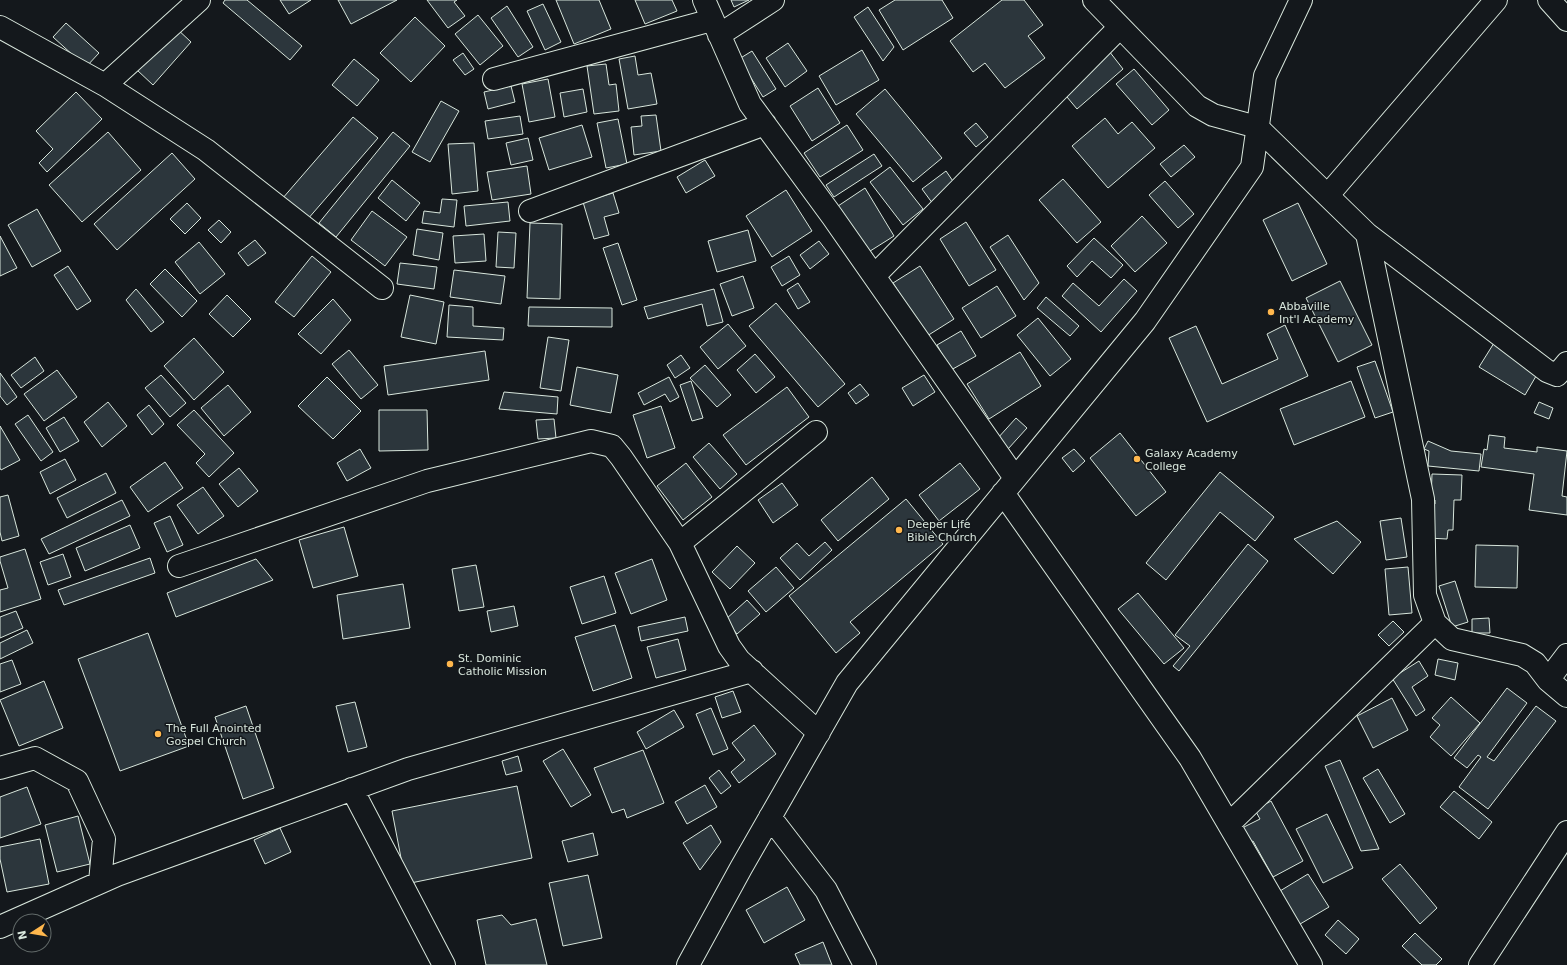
<svg xmlns="http://www.w3.org/2000/svg" width="1567" height="965" font-family="'DejaVu Sans',sans-serif">
<style>
.building{fill:#2c363c;stroke:#d8e6dc}
.lines{fill:none;stroke-linecap:round;stroke-linejoin:round}
.street-casing{stroke:#d8e6dc;stroke-width:24}
.street{stroke:#14181c;stroke-width:22}
.poi-dot{fill:#ffb74d;stroke:#14181c;stroke-width:1.5}
.labels{text-anchor:middle;dominant-baseline:central;stroke-width:3;stroke-linejoin:round;paint-order:stroke}
.poi-label{font-size:11px;fill:#d8e6dc;stroke:#14181c;text-anchor:start}
</style>
<rect width="100%" height="100%" fill="#14181c"/>
<path class="building" d="M225,0h22l55,46 -12,14 -67,-57z
M280,0h31l-22,14z
M338,0h59l-46,24z
M427,0h30l-3,2 11,14 -17,12z
M556,0h43l12,29 -37,15z
M635,0h37l5,11 -32,13z
M731,0h18l-15,7z
M895,0h47l11,18 -50,32 -24,-40z
M1002,0h22l19,25 -15,11 17,22 -40,30 -20,-25 -12,9 -23,-31z
M543,4l18,38 -16,8 -18,-39z
M507,6l26,41 -15,10 -27,-39z
M868,7l26,40 -11,14 -29,-44z
M478,15l25,31 -23,19 -25,-31z
M415,17l30,29 -34,36 -31,-29z
M66,23l33,30 -13,14 -33,-30z
M175,27l16,15 -38,43 -16,-15z
M788,43l19,28 -22,16 -19,-29z
M862,50l17,30 -43,25 -17,-29z
M752,51l24,38 -13,8 -24,-38z
M1109,51l14,18 -46,40 -15,-18z
M463,53l11,16 -9,6 -12,-15z
M635,56l3,19 13,-2 6,31 -29,5 -9,-50z
M354,59l25,21 -22,26 -25,-21z
M606,64l3,21 7,-1 3,27 -25,3 -7,-48z
M1134,69l35,41 -17,15 -36,-41z
M548,79l7,38 -26,5 -7,-38z
M511,86l4,16 -27,7 -4,-17z
M818,88l22,35 -28,18 -22,-35z
M583,89l4,23 -23,5 -4,-24z
M885,89l57,69 -29,24 -57,-68z
M76,92l26,27 -55,53 -8,-9 14,-14 -17,-18z
M441,101l18,10 -29,51 -18,-10z
M656,115l5,36 -27,4 -3,-28 11,-1 -1,-10z
M520,116l3,18 -35,5 -3,-18z
M353,117l25,21 -71,82 -25,-21z
M1105,118l13,16 14,-12 23,26 -47,40 -36,-42z
M618,119l9,45 -21,4 -9,-45z
M976,123l12,14 -12,10 -12,-14z
M582,125l10,32 -43,13 -10,-32z
M847,125l16,25 -43,27 -16,-24z
M108,132l33,38 -59,52 -33,-37z
M393,132l17,14 -74,91 -17,-14z
M528,138l5,22 -22,5 -5,-22z
M474,143l4,48 -26,3 -4,-50z
M1184,145l11,12 -24,20 -11,-13z
M172,153l23,26 -78,71 -23,-26z
M874,154l8,12 -48,31 -8,-12z
M705,160l10,16 -29,17 -9,-16z
M527,166l4,28 -39,6 -5,-28z
M890,167l33,42 -20,16 -33,-43z
M946,171l11,16 -24,17 -11,-15z
M1063,179l38,43 -24,21 -38,-43z
M392,180l28,23 -14,18 -28,-23z
M1165,181l29,33 -16,14 -29,-33z
M865,188l29,48 -27,17 -29,-47z
M786,190l26,41 -40,26 -26,-41z
M613,193l6,20 -15,4 5,18 -15,4 -11,-37z
M442,199l15,1 -3,27 -32,-4 2,-12 16,2z
M508,202l2,19 -44,5 -2,-20z
M187,203l14,15 -16,16 -15,-15z
M1298,203l29,61 -35,17 -29,-61z
M37,209l24,42 -29,16 -24,-42z
M372,211l35,26 -22,29 -34,-26z
M1142,216l25,27 -32,29 -24,-26z
M219,220l12,12 -10,11 -13,-13z
M966,222l30,48 -27,16 -29,-47z
M530,223l32,1 -2,75 -33,-1z
M417,229l26,4 -4,27 -26,-5z
M748,230l8,31 -39,11 -9,-31z
M498,232l18,1 -2,35 -18,-1z
M484,234l2,27 -31,2 -2,-27z
M1008,235l31,48 -15,17 -34,-53z
M0,236l17,32 -17,8z
M1094,238l29,27 -12,13 -19,-17 -15,16 -10,-11z
M255,240l11,13 -18,13 -10,-13z
M819,241l10,13 -19,15 -10,-14z
M199,242l26,32 -25,20 -25,-32z
M618,243l19,57 -15,5 -19,-57z
M312,256l19,16 -37,45 -19,-15z
M789,256l11,19 -18,11 -11,-19z
M400,263l37,4 -3,22 -37,-5z
M68,266l23,35 -14,9 -23,-35z
M920,266l34,53 -27,17 -34,-53z
M165,269l32,32 -15,16 -32,-33z
M454,270l51,6 -4,28 -51,-7z
M743,276l11,32 -22,8 -12,-32z
M1124,279l13,12 -36,41 -39,-36 11,-13 26,23z
M1340,281l32,64 -34,17 -32,-64z
M798,283l12,19 -12,7 -11,-19z
M997,286l19,30 -35,22 -19,-30z
M136,289l28,33 -13,10 -25,-32z
M714,289l9,33 -16,4 -5,-22 -54,15 -4,-12z
M227,295l24,24 -18,18 -24,-23z
M410,295l34,7 -8,42 -35,-7z
M1046,297l33,29 -9,10 -33,-28z
M333,299l18,21 -30,34 -23,-20z
M776,303l69,81 -27,23 -69,-81z
M449,305l24,2v19l31,2 -1,12 -56,-3z
M529,307l83,1v19l-84,-1z
M1038,318l33,41 -21,17 -33,-41z
M728,324l18,22 -28,23 -18,-22z
M1285,325l23,51 -101,46 -38,-84 27,-12 26,58 56,-25 -11,-25z
M961,331l15,25 -25,14 -14,-25z
M548,337l21,3 -8,51 -21,-3z
M194,338l30,34 -30,28 -30,-34z
M1494,343l45,28 -14,24 -46,-28z
M349,350l29,35 -17,14 -29,-35z
M485,351l4,29 -101,15 -4,-29z
M1020,352l21,34 -52,33 -22,-35z
M755,354l20,23 -19,16 -19,-23z
M681,355l9,13 -15,10 -8,-13z
M35,357l9,14 -23,17 -10,-13z
M1375,361l18,51 -18,6 -18,-51z
M705,365l26,30 -14,12 -27,-29z
M577,367l41,8 -7,38 -41,-8z
M57,370l20,27 -33,24 -20,-27z
M0,373l17,24 -10,8 -7,-9z
M161,375l25,28 -16,14 -25,-29z
M924,375l11,17 -22,14 -11,-18z
M327,377l34,34 -28,28 -35,-33z
M669,377l10,20 -9,5 -5,-8 -21,11 -6,-12z
M691,381l12,37 -11,3 -12,-36z
M1351,381l14,36 -71,28 -14,-36z
M860,384l9,11 -13,9 -8,-11z
M228,385l23,27 -27,24 -23,-28z
M787,387l22,30 -63,48 -23,-30z
M504,392l54,5 -1,17 -58,-5z
M108,402l19,24 -25,21 -18,-25z
M1539,402l14,6 -4,11 -15,-6z
M149,405l15,19 -12,11 -15,-20z
M661,406l14,42 -28,10 -14,-43z
M194,410l40,43 -25,24 -13,-14 9,-9 -28,-29z
M379,410h48l1,40 -49,1z
M28,415l25,37 -12,9 -26,-37z
M64,417l15,24 -19,11 -14,-24z
M1016,418l11,10 -19,21 -11,-10z
M554,419l2,19 -18,1 -2,-19z
M0,426l20,34 -19,10 -1,-2z
M1120,433l46,59 -30,24 -46,-58z
M1489,435l16,2 -1,11 33,4v-5l30,4 -5,45 5,1v18l-38,-5 5,-36 -53,-7 3,-18 3,1z
M1428,441l23,10 30,3 -2,17 -51,-5 1,-15 -5,-2z
M709,443l28,31 -17,15 -27,-32z
M360,449l11,19 -24,13 -10,-18z
M1074,449l11,12 -12,11 -11,-14z
M65,459l11,21 -26,14 -10,-22z
M165,462l18,26 -35,24 -18,-25z
M686,463l26,34 -29,23 -26,-34z
M960,463l20,26 -41,32 -20,-26z
M239,468l19,23 -20,16 -19,-23z
M1220,472l54,45 -19,24 -35,-29 -54,68 -20,-17z
M106,473l10,20 -49,25 -10,-20z
M1432,474l30,1 -1,25h-7l-1,30h-5l-1,9 -19,-1 2,-34h5v-4h-4z
M872,477l17,22 -51,42 -17,-21z
M782,483l16,22 -25,18 -15,-23z
M203,487l21,29 -26,18 -21,-29z
M8,495l11,41 -17,5 -2,-9v-35z
M906,499l37,45 -93,78 10,11 -24,20 -47,-57z
M122,500l8,16 -81,38 -8,-15z
M170,516l13,29 -16,7 -13,-29z
M1401,518l6,39 -21,3 -6,-39z
M1337,521l24,21 -28,32 -39,-35z
M130,525l10,23 -55,23 -9,-23z
M344,527l14,49 -45,12 -14,-48z
M825,542l7,8 -32,30 -20,-22 17,-15 12,13z
M1248,544l20,17 -89,110 -6,-5 17,-20 -15,-11z
M1476,545l42,1 -1,42 -42,-1z
M737,546l18,17 -25,26 -18,-17z
M25,549l16,50 -41,13v-22l8,-2 -8,-27v-4z
M63,554l8,23 -23,8 -8,-23z
M150,558l5,15 -91,32 -6,-15z
M256,559l17,21 -97,37 -9,-24z
M652,559l15,41 -36,14 -16,-41z
M476,565l8,42 -25,4 -7,-42z
M776,567l18,21 -28,24 -18,-21z
M1408,567l4,46 -23,2 -4,-46z
M604,576l12,37 -34,11 -12,-37z
M1455,581l13,41 -16,5 -13,-41z
M403,584l7,44 -67,11 -6,-44z
M1138,593l46,55 -20,16 -46,-55z
M747,600l13,14 -23,20 -12,-14z
M514,606l4,20 -27,6 -4,-21z
M16,611l7,17 -23,10v-21z
M685,617l3,14 -47,10 -3,-14z
M1489,618l1,15h-18v-14z
M1393,621l11,11 -15,14 -11,-11z
M615,625l17,53 -39,13 -18,-54z
M27,630l6,13 -33,16v-16z
M148,633l41,113 -69,25 -42,-112z
M678,639l8,31 -30,8 -9,-31z
M1438,659l20,4 -3,17 -20,-5z
M12,660l9,24 -21,8v-28z
M1419,661l9,15 -16,11 13,23 -9,6 -24,-38z
M44,681l19,47 -44,18 -19,-46z
M1507,688l20,15 -40,54 7,4 42,-55 20,15 -68,88 -29,-22 22,-30 -3,-2 -11,13 -13,-10z
M733,691l8,21 -19,6 -7,-21z
M1451,697l29,26 -29,33 -21,-19 10,-12 -8,-7z
M1392,698l16,32 -35,18 -16,-32z
M355,702l12,45 -19,5 -12,-46z
M246,706l28,82 -31,11 -28,-82z
M711,708l17,41 -15,6 -17,-41z
M674,710l10,17 -38,22 -9,-17z
M754,725l22,29 -37,29 -8,-11 14,-12 -13,-17z
M563,749l28,46 -20,12 -28,-46z
M643,750l21,53 -37,15 -3,-9 -12,4 -18,-45z
M518,756l4,15 -16,4 -4,-14z
M1340,760l39,89 -18,2 -36,-85z
M1378,769l27,45 -15,9 -27,-45z
M719,770l12,16 -10,8 -12,-16z
M705,785l12,22 -30,17 -12,-22z
M517,786l15,72 -126,26 -14,-73z
M27,787l14,37 -41,14v-41z
M1454,791l38,31 -13,17 -39,-32z
M1271,801l32,60 -30,16 -20,-36 -6,3 -7,-15 20,-10 -5,-9z
M1327,814l26,54 -30,15 -27,-54z
M78,816l12,48 -33,8 -12,-47z
M711,825l10,17 -21,28 -17,-27z
M280,828l11,24 -26,12 -11,-24z
M593,833l5,22 -30,7 -6,-21z
M40,839l9,45 -42,8 -7,-33v-12z
M1400,864l37,44 -17,16 -38,-45z
M1308,874l21,33 -34,20 -20,-33z
M588,875l14,63 -39,8 -14,-63z
M787,887l18,33 -41,23 -18,-33z
M502,915l9,10 25,-6 11,46h-61l-9,-45z
M1338,920l21,19 -13,15 -21,-19z
M1415,933l27,26 -6,6h-14l-20,-19z
M823,942l9,23h-32l-5,-11z"/>
<g class="lines">
<g class="street-casing">
<path id="street" d="M704,0l46,104 82,112 183,262
M1094,0l103,106 16,9 44,12 110,107 180,137 10,4 10,-12
M1549,0l18,20
M0,27l105,58 101,65 176,138
M719,35l54,-35
M494,79l218,-59
M105,85l94,-85
M1328,195l168,-195
M530,211l235,-87
M1367,234l56,265 2,96 10,28 17,16 70,16 13,8 13,17 19,16
M874,276l246,-249
M1003,493l187,265 121,207
M680,543l136,-111
M179,566l248,-85 164,-40 21,5 9,11 59,86 49,103 10,14 80,73
M1548,680l19,-25
M0,768l35,-10 42,23 27,58 -4,43
M352,789l92,176
M770,817l56,73 39,75
M1229,824l206,-201
M0,927l117,-52 291,-106 344,-98
M688,965l53,-97 106,-185 298,-362 107,-154 13,-91 36,-76
M1480,965l87,-133"/>
</g>
<use href="#street" class="street"/>
</g>
<g class="poi-dot">
<circle cx="1271" cy="312" r="4"/>
<circle cx="1137" cy="459" r="4"/>
<circle cx="899" cy="530" r="4"/>
<circle cx="450" cy="664" r="4"/>
<circle cx="158" cy="734" r="4"/>
</g>
<g class="labels">
<g class="poi-label">
<text x="1279" y="306">Abbaville<tspan x="1279" dy="13">Int'l Academy</tspan></text>
<text x="1145" y="453">Galaxy Academy<tspan x="1145" dy="13">College</tspan></text>
<text x="907" y="524">Deeper Life<tspan x="907" dy="13">Bible Church</tspan></text>
<text x="458" y="658">St. Dominic<tspan x="458" dy="13">Catholic Mission</tspan></text>
<text x="166" y="728">The Full Anointed<tspan x="166" dy="13">Gospel Church</tspan></text>
</g>
</g>
<g transform="translate(32 933) rotate(258)"><circle r="19" fill="#14181c" stroke="#626a69"/>
<path d="M0-3L7 15L0 10L-7 15Z" fill="#ffb74d"/>
<text y="-6" font-size="11" font-weight="bold" text-anchor="middle" fill="#d8e6dc">N</text>
</g>
</svg>
